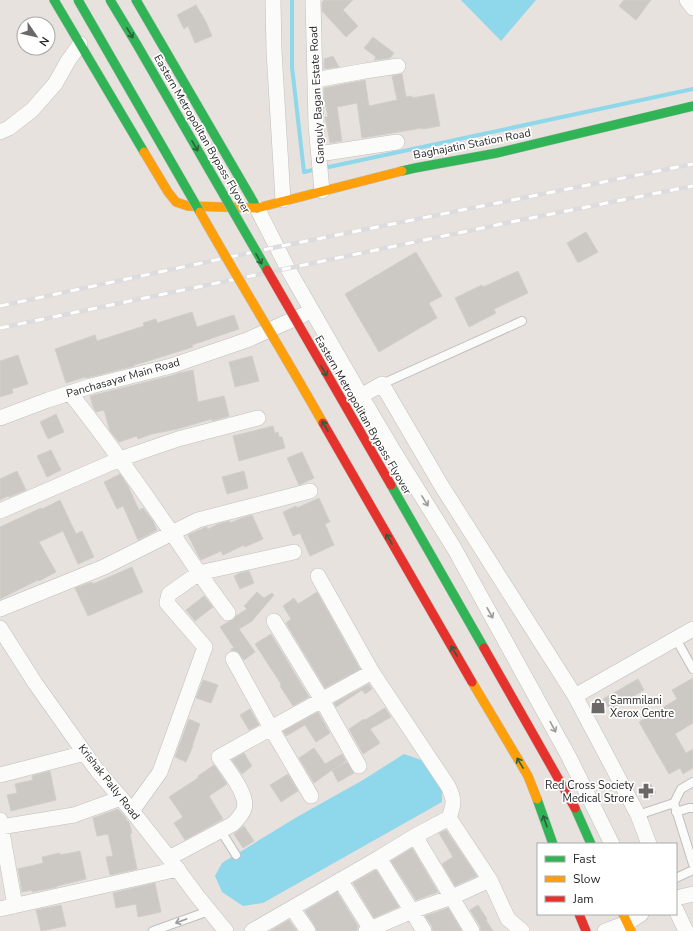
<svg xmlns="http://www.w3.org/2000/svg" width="693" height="931" font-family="'Nunito Sans',sans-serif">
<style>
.water{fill:#8fd7ea}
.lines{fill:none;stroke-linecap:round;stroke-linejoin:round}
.stream{stroke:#8fd7ea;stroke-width:4}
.building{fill:#ccc8c4;stroke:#d2cec9}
.lane-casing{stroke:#c0bebf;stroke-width:10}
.street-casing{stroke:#c0bebf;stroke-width:16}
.fast-casing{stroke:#c0bebf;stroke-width:10}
.slow-casing{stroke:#c0bebf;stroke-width:10}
.jam-casing{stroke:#c0bebf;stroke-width:10}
.lane{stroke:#fbfbfa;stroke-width:8}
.street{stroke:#fbfbfa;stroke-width:15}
.fast{stroke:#30b455;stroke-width:9}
.slow{stroke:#ff9f0a;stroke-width:9}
.jam{stroke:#e5322d;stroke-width:9}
.rail-casing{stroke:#dcdcde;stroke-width:4.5}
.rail{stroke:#fff;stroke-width:3;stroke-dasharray:9;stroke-linecap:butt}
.fast-bridge-casing{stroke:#bfbdbc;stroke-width:10;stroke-linecap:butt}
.slow-bridge-casing{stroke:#bfbdbc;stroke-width:10;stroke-linecap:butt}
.jam-bridge-casing{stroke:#bfbdbc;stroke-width:10;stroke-linecap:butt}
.fast-bridge{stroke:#30b455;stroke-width:9}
.slow-bridge{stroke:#ff9f0a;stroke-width:9}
.jam-bridge{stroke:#e5322d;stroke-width:9}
.oneway{stroke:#2b603a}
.oneway2{stroke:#9c9c9c}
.labels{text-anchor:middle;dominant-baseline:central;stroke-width:3.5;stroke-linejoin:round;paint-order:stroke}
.street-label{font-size:11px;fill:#282828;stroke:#fff}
.poi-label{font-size:11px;fill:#282828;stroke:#fff;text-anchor:start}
</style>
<rect width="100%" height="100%" fill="#e7e2dd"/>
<path class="water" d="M461,0h75l-35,41z
M404,754l20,7 18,29v12l-179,101 -20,3 -21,-14 -7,-16 7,-13 75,-46 66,-37z"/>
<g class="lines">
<path class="stream" d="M292,0v67l12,105 13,-3
M324,168l369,-79"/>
</g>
<path class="building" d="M324,0h29l-10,10 15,16 -12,11 -24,-26v-9z
M624,0h27l-15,20 -17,-14z
M196,5l10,17 6,14 -17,7 -7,-17 -4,3 -7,-14z
M373,37l21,16 -4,5 -15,2h-1l2,-3 -12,-9z
M333,56l6,11 -15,2v-10z
M402,74l4,23 6,-1v2l22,-4 6,32 -17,3 -1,-1 -60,10 -5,-35 -20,4 5,34 -12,2 -5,-26h3l-4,-19v-10l41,-8 4,26 28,-6 -5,-24z
M586,232l12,20 -20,11 -11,-20z
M416,252l26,44 -13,7 8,15 -58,34 -34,-58z
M518,271l10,22 -34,16 2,4 -27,14 -14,-29 27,-13 1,2z
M192,312l5,15 37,-12 5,14 -47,16 1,2 -45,14 -14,4v1l-48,12 -1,-1 -19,6 -11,-34 40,-14 2,6 47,-15 -1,-3 13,-4 1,4z
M18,355l10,29 -16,5 1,4 -13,4v-36z
M252,356l7,25 -24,6 -6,-25z
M193,370l5,32 26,-6 5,20 -17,5v-2l-35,10 -25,5 -14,5 -1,-3 -18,6 -9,-11 -6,-21 -8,2 -3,-5 -3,-11 80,-20 9,-3z
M56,414l8,18 -16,7 -8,-17z
M273,426l2,7 3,-1 1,5h3l3,11 -46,13 -6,-25z
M51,450l10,20 -14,7 -10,-21z
M302,452l12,26 -15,7 -12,-27z
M17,471l9,19 -17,7 -1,-1 -8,4v-21z
M244,471l4,17 -21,6 -5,-17z
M120,474l8,12 11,24 4,-2 10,13 4,9 -19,10 -15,-34 -6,3 -13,-27z
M319,498l11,24 -5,2 9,21 -24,11 -10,-23 -7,3 -10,-24 13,-6 1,2z
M60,500l16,34 6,-3 12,26 -16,7 -15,-33 -24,11 17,30 -17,9 -1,-1 -38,19v-72l41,-19 1,1z
M252,515l11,24 -18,8 -1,-2 -21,10 -2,-4 -20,9 -4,-7 -9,-18 18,-8h1l1,2 10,-5 12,-3v2l12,-5z
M132,567l11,25 -55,24 -13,-28 17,-6 1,2z
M249,571l5,12 -14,6 -6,-13 6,-3z
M257,592l7,6 8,-5 2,2 -22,26 -13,8 16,23 -11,8 -6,-8 -7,-2v-1l3,-1 -14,-21 8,-5 5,-2 3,-4 11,-7 -3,-3z
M317,592l43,77 -35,19 -39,-65 5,-4 -8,-13 11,-8 4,6z
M204,596l9,11 -18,14 -9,-11z
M271,634l38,63 -16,9 -13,-20 1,-2 -26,-40z
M693,678v45l-18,11 11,19 7,-4v19l-10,6 -3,-6 -11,6 -30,-52 38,-23 -5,-9z
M638,679l6,11 -34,20 -7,-11z
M203,680l15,5 -7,18 -15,-5z
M369,684l3,5 -7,5 -3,-4 -26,17 -2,-4z
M385,708l6,9 -21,12 10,14 -17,11 -14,-25 15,-10 1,1z
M250,709l9,16 -10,5 -9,-15z
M318,712l12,21 -14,9 -11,-17 -19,11 -3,-5z
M189,719l11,5 -8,22h1l-7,16 -11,-5z
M314,748l11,16 17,-10 4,7 -13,9 14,-8 7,11 -16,9 -6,-12 -18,13 -15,-25z
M244,753l8,13 -10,8 -10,-14z
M214,765l13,19 -18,12 14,23 -38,21 -11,-17 9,-6 -14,-20 29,-19v-2z
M50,771l6,29 -45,11 -4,-16 10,-2 -2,-9 18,-4 -1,-4z
M288,774l10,17 -17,11 -11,-17z
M650,783l6,10 -10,6 -6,-11z
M118,809l8,9 1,3h1l1,1 3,11 -2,1 7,35 -27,6 -4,-18 7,-1 -5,-22 -11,2 -4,-18z
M244,826l10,15 -11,7 -9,-14z
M446,830l31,46 -22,10 -13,-22 11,-7 -14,-24z
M412,848l26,44 -22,8 -25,-39z
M80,851l6,28 -29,7v1l-25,5v-2l-10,2 -4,-23 25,-6 -1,-6 18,-4v2z
M376,870l23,37 -25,11 -21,-35z
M155,883l6,29 -23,5 -2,-13 -20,4 -3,-15z
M337,892l21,34 -1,4 -1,1h-39l-2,-5 -10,-15z
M61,905l5,21 -25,5 -5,-21z
M478,905l9,14 -1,1 7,11h-12l-1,-5 -10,-16z
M448,908l14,23h-29l-1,-5 -7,-10z
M289,920l8,11h-27z"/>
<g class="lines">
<g class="lane-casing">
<path id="lane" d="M382,384l140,-63
M676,639l17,30
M674,803l7,-14 12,-7
M676,812l13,-4h4
M638,815l36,-12 19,61
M221,831l15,24
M676,878l17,-8
M153,931l56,-20"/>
</g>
<g class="street-casing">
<path id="street" d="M273,0l1,51 9,149
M313,0l3,125 6,66
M687,0l6,8
M315,80l50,-9 33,-5
M0,132l9,-4 23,-18 23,-26 13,-23 12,-17
M319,154l78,-12
M257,208l31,61 73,127 35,59 58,93 115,209 43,87
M70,393c46,58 88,119 129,180l95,-21
M361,396l21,-12 59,101 134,211 63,119 11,29
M0,418l48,-18 43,-14 80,-20 76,-26 56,-25
M0,511l120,-52 58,-20 80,-21
M318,576l54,96 76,114c7,14 6,18 1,32
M0,609l104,-42 94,-47 112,-29
M274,621l48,79 37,66
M0,628l35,55 61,86 36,42 37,47 29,39 28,34
M233,659l38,69 40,68
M575,696l118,-67
M0,775l85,-22
M132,811l28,-39 45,-125 -38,-44 2,-9 30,-21 29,40
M0,820l15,86
M0,827l74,-12 47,-17
M415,836l57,95
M169,858l64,-34c4,-4 9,-9 11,-15 5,-14 -17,-40 -25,-52l153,-85
M379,858l45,73
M340,880l32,51
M676,898l17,-4
M292,908l16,23
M0,909l178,-40
M676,910l10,21
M252,931l127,-73 36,-22 34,-18 41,62 18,39 14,12
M366,931l46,-20 40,-14 38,-17
M605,931l22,-8 14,-9"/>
</g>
<g class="fast-casing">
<path id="fast" d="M54,0l90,152
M136,0l121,208
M402,171l13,-3 82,-15 196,-47
M537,799l16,45
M575,808l16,36"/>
</g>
<g class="slow-casing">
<path id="slow" d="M144,152l24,40 8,10 12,4 69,2 145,-37
M623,914l8,17"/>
</g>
<g class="jam-casing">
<path id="jam" d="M579,914l7,17"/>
</g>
<use href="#lane" class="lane"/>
<use href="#street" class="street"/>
<use href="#fast" class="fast"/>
<use href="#slow" class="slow"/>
<use href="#jam" class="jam"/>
<g class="rail-casing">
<path id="rail" d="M0,306l277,-59 416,-83
M0,328l516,-107 177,-35"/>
</g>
<use href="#rail" class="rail"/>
<g class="fast-bridge-casing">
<path id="fast-bridge" d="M78,0l122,212
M110,0l26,43 131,227
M391,485l93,163"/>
</g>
<g class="slow-bridge-casing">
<path id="slow-bridge" d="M200,212c40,71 83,140 123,211
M472,682l56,94 9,23"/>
</g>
<g class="jam-bridge-casing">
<path id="jam-bridge" d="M267,270l124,215
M323,423l149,259
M484,648l91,160"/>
</g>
<use href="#fast-bridge" class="fast-bridge"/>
<use href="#slow-bridge" class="slow-bridge"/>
<use href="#jam-bridge" class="jam-bridge"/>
</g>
<defs><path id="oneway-shaft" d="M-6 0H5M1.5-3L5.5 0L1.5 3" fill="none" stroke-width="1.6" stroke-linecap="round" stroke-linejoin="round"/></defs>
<g class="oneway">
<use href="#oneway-shaft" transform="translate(130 33) rotate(59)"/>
<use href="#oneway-shaft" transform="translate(195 146) rotate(60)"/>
<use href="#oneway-shaft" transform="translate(259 259) rotate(60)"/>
<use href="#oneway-shaft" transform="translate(324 371) rotate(60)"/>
<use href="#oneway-shaft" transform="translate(325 426) rotate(-119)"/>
<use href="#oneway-shaft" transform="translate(389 539) rotate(-120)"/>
<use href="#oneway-shaft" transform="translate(454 651) rotate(-121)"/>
<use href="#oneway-shaft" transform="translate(520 763) rotate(-121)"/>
<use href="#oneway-shaft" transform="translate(545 821) rotate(-109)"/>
</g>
<g class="oneway2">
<use href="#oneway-shaft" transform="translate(425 501) rotate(58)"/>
<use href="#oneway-shaft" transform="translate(490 613) rotate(61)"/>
<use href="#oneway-shaft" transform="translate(553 727) rotate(62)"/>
<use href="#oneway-shaft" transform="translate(181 921) rotate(160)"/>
</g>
<defs>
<g id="shop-bare" transform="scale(1.2)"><path d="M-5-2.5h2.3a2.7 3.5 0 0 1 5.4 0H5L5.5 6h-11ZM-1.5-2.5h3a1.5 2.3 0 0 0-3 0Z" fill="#6b6967" stroke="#fff" stroke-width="2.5" paint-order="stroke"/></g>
<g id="pharmacy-bare" transform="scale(1.2)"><path d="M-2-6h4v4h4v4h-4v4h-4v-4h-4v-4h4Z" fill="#6b6967" stroke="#fff" stroke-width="2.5" paint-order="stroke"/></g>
</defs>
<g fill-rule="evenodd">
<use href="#shop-bare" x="598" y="706"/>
<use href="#pharmacy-bare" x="646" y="791"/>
</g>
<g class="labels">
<g class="street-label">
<text transform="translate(317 95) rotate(-93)">Ganguly Bagan Estate Road</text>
<text transform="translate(202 134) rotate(60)">Eastern Metropolitan Bypass Flyover</text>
<text transform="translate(472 144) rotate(-11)">Baghajatin Station Road</text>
<text transform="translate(123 378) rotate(-16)">Panchasayar Main Road</text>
<text transform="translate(363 415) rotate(60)">Eastern Metropolitan Bypass Flyover</text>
<text transform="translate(109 782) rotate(52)">Krishak Pally Road</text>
</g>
<g class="poi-label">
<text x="610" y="700">Sammilani<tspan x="610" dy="13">Xerox Centre</tspan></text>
<text x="634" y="785" text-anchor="end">Red Cross Society<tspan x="634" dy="13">Medical Strore</tspan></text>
</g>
</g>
<rect x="537" y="843" width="140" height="72" fill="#ffffff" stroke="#a9a9a9"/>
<rect x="545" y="856" width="20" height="6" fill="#30b455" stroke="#a9a9a9"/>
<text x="573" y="863" font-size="12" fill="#282828">Fast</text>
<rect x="545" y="876" width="20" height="6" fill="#ff9f0a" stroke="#a9a9a9"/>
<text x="573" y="883" font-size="12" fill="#282828">Slow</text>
<rect x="545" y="896" width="20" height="6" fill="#e5322d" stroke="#a9a9a9"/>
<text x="573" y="903" font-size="12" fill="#282828">Jam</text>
<g transform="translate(36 36) rotate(124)"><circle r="19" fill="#ffffff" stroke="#a9a9a9"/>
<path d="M0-3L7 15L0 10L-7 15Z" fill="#6b6967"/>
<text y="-6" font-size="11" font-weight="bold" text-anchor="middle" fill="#282828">N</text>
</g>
</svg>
